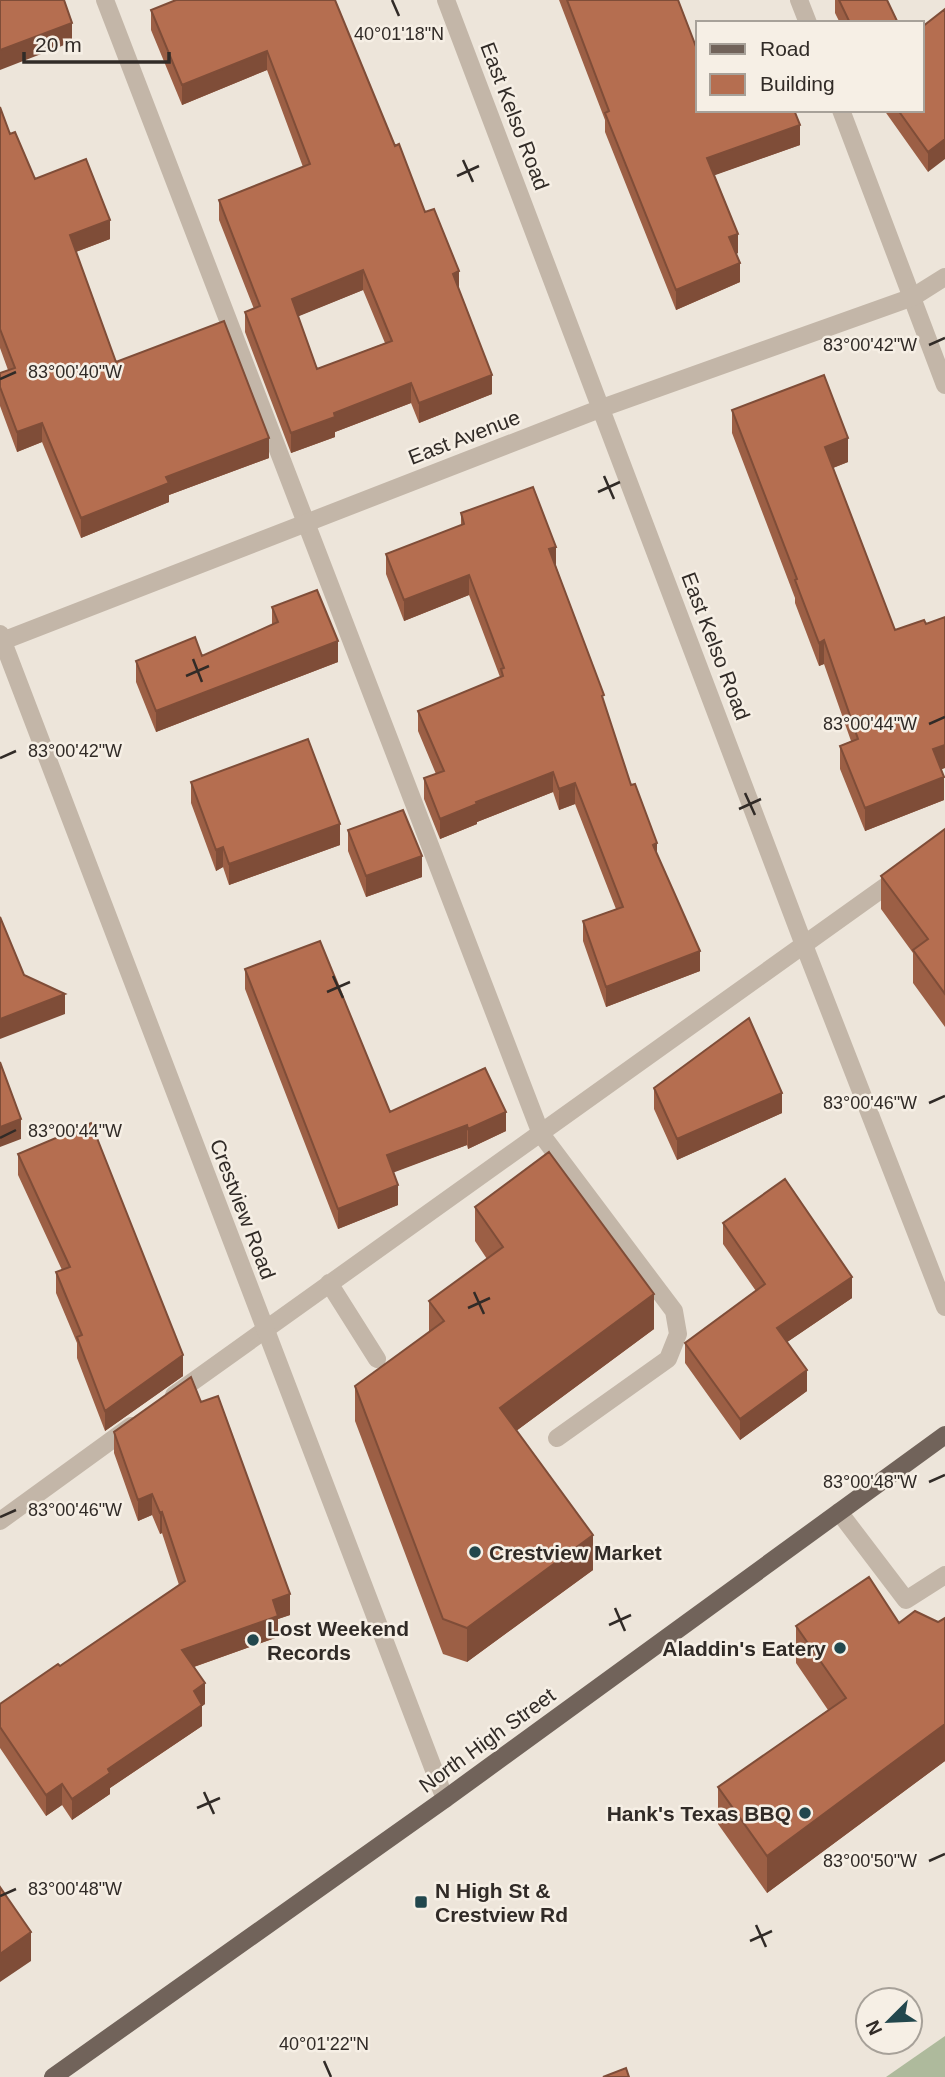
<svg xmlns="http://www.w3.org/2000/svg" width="945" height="2077" font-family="Helvetica,sans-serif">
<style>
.park{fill:#aeba9c}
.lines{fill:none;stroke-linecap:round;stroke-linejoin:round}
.lane{stroke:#c3b6a8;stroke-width:18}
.street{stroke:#c3b6a8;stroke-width:18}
.primary{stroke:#71635a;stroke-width:18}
.wall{fill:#9c5f45;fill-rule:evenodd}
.shaded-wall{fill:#7f4d38}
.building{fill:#b56e50;stroke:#7f4d38;stroke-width:2;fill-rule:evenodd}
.ticks{fill:none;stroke:#312b27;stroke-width:2.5}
.poi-dot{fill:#22474d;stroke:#f6efe5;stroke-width:2.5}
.labels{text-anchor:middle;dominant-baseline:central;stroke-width:5;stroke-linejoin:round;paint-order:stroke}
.street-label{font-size:21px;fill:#312b27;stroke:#f6efe5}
.poi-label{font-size:21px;font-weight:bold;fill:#312b27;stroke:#f6efe5;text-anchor:start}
.ticks-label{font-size:18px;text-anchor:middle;fill:#312b27;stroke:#f6efe5;stroke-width:5;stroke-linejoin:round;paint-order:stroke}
</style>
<rect width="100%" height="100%" fill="#ede5da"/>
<path class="park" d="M945,2036v41h-59z"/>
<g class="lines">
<path class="lane" d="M105,0l436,1134 133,177 4,23 -10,25 -111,79
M799,0l9,23
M841,110l104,275
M329,1283l48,76
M174,1395l726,-519
M839,1512l67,88 39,-25
M0,1521l131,-95"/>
<path class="street" d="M446,0l358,945 141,362
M0,634l445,1165
M0,642l602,-234 311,-111 32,-20"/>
<path class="primary" d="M53,2077l392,-278 500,-364"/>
</g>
<path class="wall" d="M335,0l60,146 64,144 33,104 -73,29 -8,-20 -76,29v5l-44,16 -46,-121v-20l9,-3 -35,-89v-20l84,-33 -36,-97 -85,35 -31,-75v-20zM363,290l22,53 -68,26 -19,-53z
M559,0h119l20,110 102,35 -86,30 24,78 -2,1 4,28 -64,28 -71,-178v-12z
M835,0h52l11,23h-58l-5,-10z
M945,9l-17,163 -44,-62h38z
M0,107l10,27 25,45 75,60 -34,13 40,110 153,96 -100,37v7l-88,36 -39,-96 -25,10 -17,-46v-33l8,-3 -8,-22z
M732,410l116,52 -15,6 108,301 3,31 -79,31 -25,-62v-23l11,-5 -27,-77 -5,2 -24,-63v-5l-63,-165z
M461,513l95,53 48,137 27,82 69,186 -94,36 -23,-66v-20l33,-12 -41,-105 -16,6 -6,-18 -76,30v2l-37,15 -16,-40v-21l12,-4 -18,-43v-20l82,-34 -31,-82 -65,26 -18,-47v-20l75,-28z
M272,607l66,55 -182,70 -20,-50v-21l66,-5 70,-31z
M191,782l149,63 -111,40 -6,-18 -7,4 -25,-68z
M945,829v198l-32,-44v-30l-32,-44v-33z
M348,830l74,47 -56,20 -18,-46z
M245,969l145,143 116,19 -38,18 -1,-4 -74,27 5,33 -60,24 -93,-240z
M654,1088l128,25 -105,47 -23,-51z
M18,1154l165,222 -78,55 -28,-73v-15l-21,-50v-21l6,-2 -44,-95z
M475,1207l179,122 -138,102 77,139 -126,92 -24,-8 -88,-233v-35l74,-54v-31l58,-42 -12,-18z
M723,1223l129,75 -65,44 20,49 -67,49 -55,-77v-20l71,-52 -33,-47z
M201,1402l89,213 -12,4v18l-84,30 11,37 -3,2v20l-92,62v6l-38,26 -10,-15 -16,11 -46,-68v-44l60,-38 119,-81 -17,-52 -2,1 -8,-19 -14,6 -24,-68v-21z
M945,1618v143l-178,132 -49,-69v-37l110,-77 -32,-47v-37l142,-4z"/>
<path class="shaded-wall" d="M72,23v19l-72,28v-20z
M267,51v19l-85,35v-20z
M800,125v20l-93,33v-20z
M945,139v20l-17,13v-20z
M110,220v19l-40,15v-19z
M738,234v19l-9,4v-20z
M740,263v19l-64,28v-20z
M363,270v20l-71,29v-20z
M459,271v20l-6,-17z
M492,375v19l-73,29v-20z
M411,383v20l-76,29v5l-44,16v-20l43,-20z
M42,423v19l-25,10v-20z
M269,438v20l-100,37v7l-88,36v-20l85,-41z
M848,438v24l-23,9v-24z
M556,547v20l-7,-18z
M469,575v20l-65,26v-21z
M824,640v24l-5,2v-23z
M338,641v21l-182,70v-21z
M945,745v23l-12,5v-24z
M553,772v20l-76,30v2l-37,15v-20l36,-17z
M944,777v23l-79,31v-23z
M575,783v21l-16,6v-21z
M340,824v21l-111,40v-21z
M657,843v21l-4,-19z
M223,847v20l-7,4v-21z
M422,856v21l-56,20v-21z
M700,951v20l-94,36v-20z
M65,994v20l-65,25v-20z
M782,1093v20l-105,47v-21z
M506,1112v19l-38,18v-20z
M21,1119v20l-21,8v-20z
M467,1125v20l-80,30v-20z
M398,1185v20l-60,24v-20z
M852,1277v21l-75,51v-21z
M654,1294v35l-154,114v-35z
M183,1355v21l-78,55v-20z
M807,1370v21l-67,49v-21z
M152,1494v21l-14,6v-21z
M162,1512v21l-2,1v-21z
M593,1535v35l-126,92v-34z
M290,1594v21l-12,4v18l-96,34v-21l91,-50z
M205,1683v21l-3,2v20l-92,62v6l-38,26v-21l36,-30 86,-78z
M945,1724v37l-178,132v-37z
M62,1784v21l-16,11v-21z
M31,1932v29l-31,21v-28z"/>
<path class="building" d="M0,0h64l8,23 -72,27z
M176,0h159l60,146 4,-2 26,68 9,-3 25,62 -6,3 39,101 -73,28 -8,-20 -77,30 1,4 -44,16 -46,-121 15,-6 -41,-106 91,-36 -43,-113 -85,34 -31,-75zM363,270l29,71 -75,28 -25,-70z
M567,0h111l20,52v58h96l6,15 -93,33 31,76 -9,3 11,26 -64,27 -71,-177 4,-2z
M839,0h48l11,23h-48z
M945,9v130l-17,13 -30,-42h24v-83z
M0,107l10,27 5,-2 20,47 51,-20 24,61 -40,15 46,127 108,-41 45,117 -103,39 3,6 -88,35 -39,-95 -25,9 -17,-45v-14l15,-5 -15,-39z
M824,375l24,63 -23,9 70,183 29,-10 2,4 19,-7v128l-12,4 11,28 -79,31 -25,-62 18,-7 -34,-99 -5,3 -24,-63 2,-1 -65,-169z
M533,487l23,60 -7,2 55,146 -2,1 29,89 4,-1 22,59 -4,2 47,106 -94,36 -23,-66 40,-14 -48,-124 -16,6 -6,-17 -77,30 1,2 -37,15 -16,-41 20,-7 -26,-60 85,-35 -2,-7 3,-1 -35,-93 -65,25 -18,-46 78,-30 -3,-11z
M317,590l21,51 -182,70 -20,-50 59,-24 7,19 76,-34 -6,-15z
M308,739l32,85 -111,40 -6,-17 -7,3 -25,-68z
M403,810l19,46 -56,20 -18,-46z
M945,829v165l-32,-44 15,-11 -47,-63z
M0,917l24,58 41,19 -65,25z
M320,941l70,171 95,-44 21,44 -38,17 -1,-4 -80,30 11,30 -60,24 -93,-240z
M749,1018l33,75 -105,46 -23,-51z
M0,1062l21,57 -21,8z
M91,1123l92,232 -78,56 -28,-74 5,-2 -26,-63 14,-5 -52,-113z
M549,1152l105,142 -154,114 93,127 -126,93 -24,-9 -88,-233 89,-65 -15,-20 74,-54 -28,-40z
M785,1179l67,98 -75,51 30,42 -67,49 -55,-76 80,-59 -42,-61z
M191,1377l10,25 17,-6 72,198 -17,6 5,16 -96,34 23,33 -11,8 8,14 -94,64 2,4 -38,26 -10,-15 -16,11 -46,-68v-23l58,-40 2,2 125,-85 -23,-69 -2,1 -8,-19 -14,6 -24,-68z
M869,1577l30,46 16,-12 23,11 7,-4v106l-178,132 -49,-69 128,-89 -50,-72z
M0,1887l31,45 -31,22z
M626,2068l3,9h-26z"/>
<path class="ticks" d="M392,0l7,16M463,160l10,22M457,176l22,-10M929,345l16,-7M0,379l16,-7M604,476l10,23M598,492l22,-10M193,659l9,23M186,676l23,-10M929,724l16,-7M0,758l16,-7M745,793l10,22M739,809l22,-10M333,976l10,22M327,992l23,-10M929,1103l16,-7M0,1138l16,-8M474,1292l10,22M468,1308l22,-10M929,1482l16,-7M0,1517l16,-7M615,1608l10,23M609,1625l22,-10M204,1792l10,22M197,1808l23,-10M929,1861l16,-7M0,1896l16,-7M756,1925l10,22M750,1941l22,-10M324,2061l7,16"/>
<g class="poi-dot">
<circle cx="475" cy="1552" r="7"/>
<circle cx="253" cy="1640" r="7"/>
<circle cx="840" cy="1648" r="7"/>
<circle cx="805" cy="1813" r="7"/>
<rect x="414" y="1895" width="14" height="14" rx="3.5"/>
</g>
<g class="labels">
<g class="street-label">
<text transform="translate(515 116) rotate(69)">East Kelso Road</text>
<text transform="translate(464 437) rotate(-21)">East Avenue</text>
<text transform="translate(716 646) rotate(69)">East Kelso Road</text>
<text transform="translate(243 1209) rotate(69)">Crestview Road</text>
<text transform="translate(487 1740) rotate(-36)">North High Street</text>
</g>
<g class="poi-label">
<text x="489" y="1552">Crestview Market</text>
<text x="267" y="1628">Lost Weekend<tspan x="267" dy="24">Records</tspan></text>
<text x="826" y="1648" text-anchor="end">Aladdin's Eatery</text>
<text x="791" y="1813" text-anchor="end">Hank's Texas BBQ</text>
<text x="435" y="1890">N High St &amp;<tspan x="435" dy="24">Crestview Rd</tspan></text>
</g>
</g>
<g class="ticks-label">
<text x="399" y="40">40°01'18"N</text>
<text x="870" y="351">83°00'42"W</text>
<text x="75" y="378">83°00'40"W</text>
<text x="870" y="730">83°00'44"W</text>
<text x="75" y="757">83°00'42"W</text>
<text x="870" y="1109">83°00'46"W</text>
<text x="75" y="1137">83°00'44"W</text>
<text x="870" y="1488">83°00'48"W</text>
<text x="75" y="1516">83°00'46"W</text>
<text x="870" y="1867">83°00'50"W</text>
<text x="75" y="1895">83°00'48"W</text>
<text x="324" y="2050">40°01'22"N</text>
</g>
<rect x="696" y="21" width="228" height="91" fill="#f6efe5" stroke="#a7a199" stroke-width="2"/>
<rect x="710" y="44" width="35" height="10" fill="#71635a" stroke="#a7a199" stroke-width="2"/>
<text x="760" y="56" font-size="21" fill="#312b27">Road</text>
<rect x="710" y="74" width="35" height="21" fill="#b56e50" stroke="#a7a199" stroke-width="2"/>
<text x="760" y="91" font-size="21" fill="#312b27">Building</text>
<g transform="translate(889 2021) rotate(246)"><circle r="33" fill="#f6efe5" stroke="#a7a199" stroke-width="2"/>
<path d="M0-5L12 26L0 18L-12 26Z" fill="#22474d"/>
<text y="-10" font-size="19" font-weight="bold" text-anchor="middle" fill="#312b27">N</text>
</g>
<path d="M24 52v10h145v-10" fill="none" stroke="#312b27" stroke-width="3.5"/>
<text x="35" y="52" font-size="21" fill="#312b27" stroke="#f6efe5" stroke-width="5" paint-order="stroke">20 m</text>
</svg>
